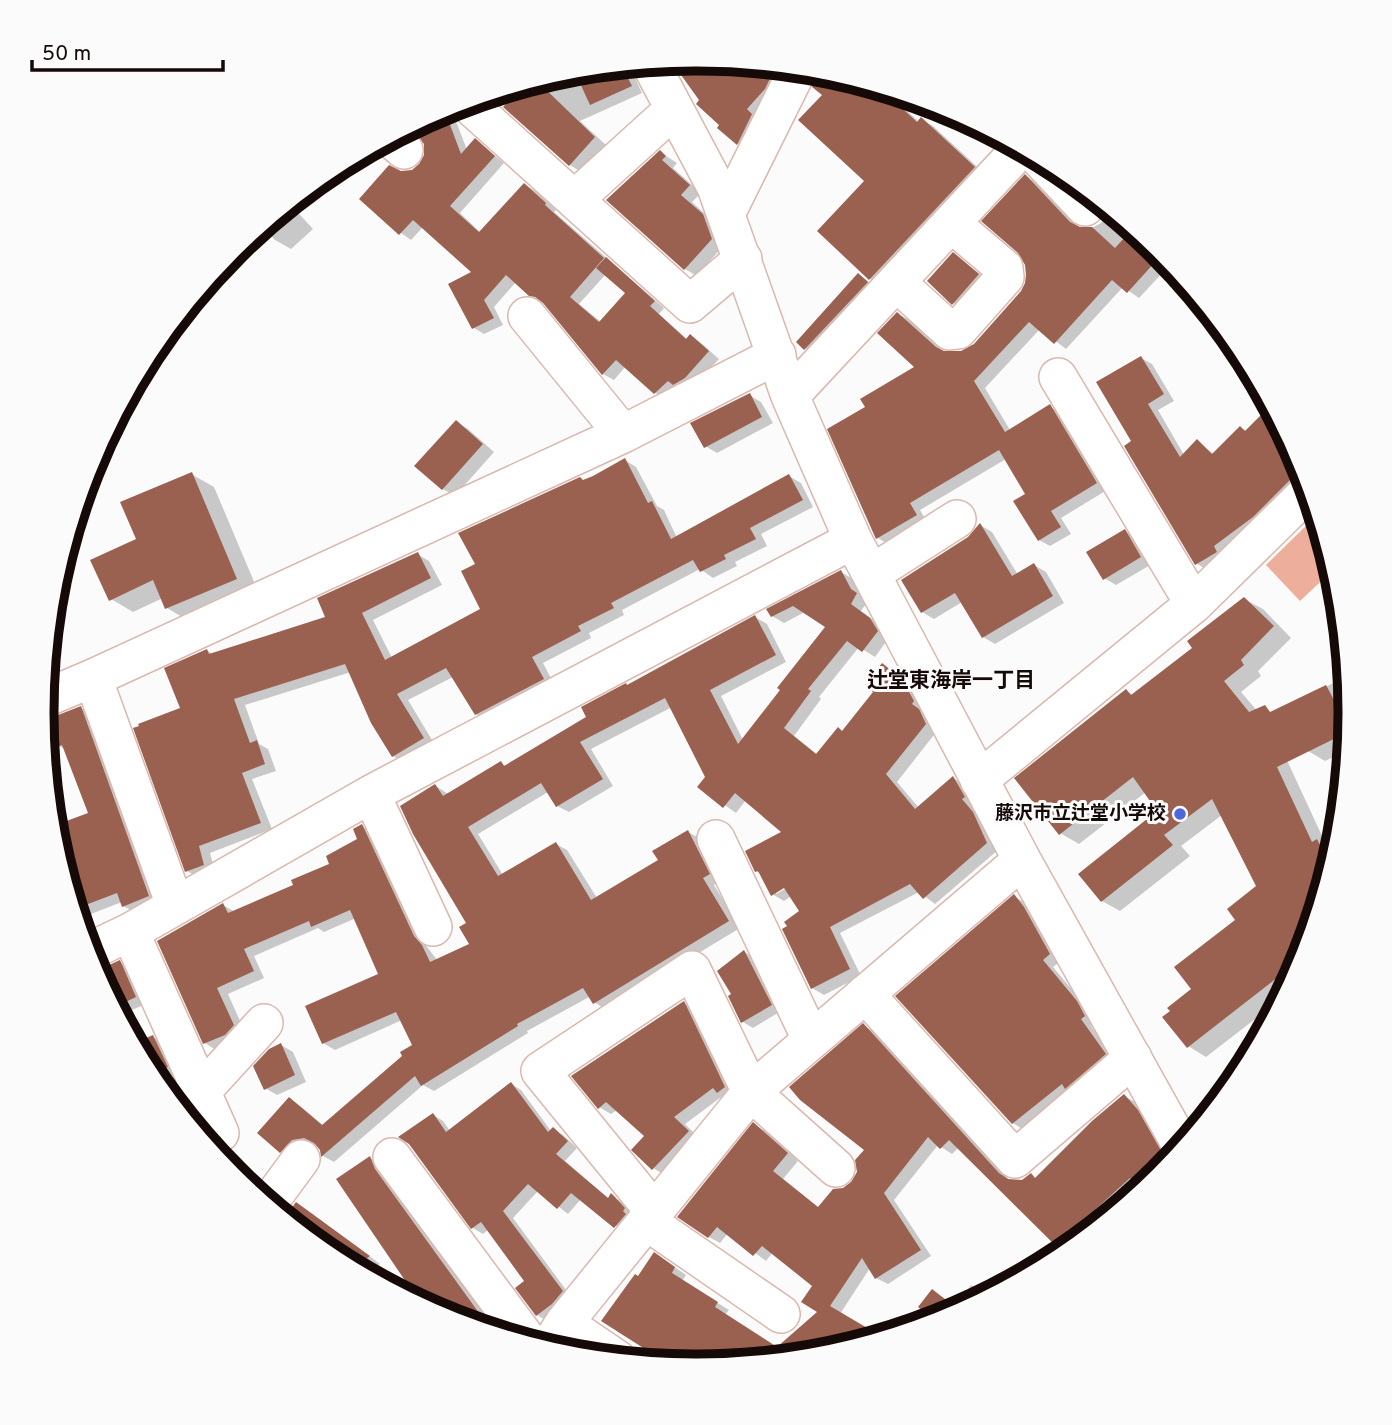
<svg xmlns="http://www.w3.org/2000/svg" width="1392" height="1425" font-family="Overpass,'Noto Sans JP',sans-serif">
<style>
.water{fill:#edae9b}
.shadow{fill:#0003;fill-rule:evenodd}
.building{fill:#9a6150}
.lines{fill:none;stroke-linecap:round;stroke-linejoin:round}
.minor-casing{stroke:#dab8ae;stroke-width:40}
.minor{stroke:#fff;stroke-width:37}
.poi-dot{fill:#4d68dc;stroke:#fbfbfb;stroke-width:2.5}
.labels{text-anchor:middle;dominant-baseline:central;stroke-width:6;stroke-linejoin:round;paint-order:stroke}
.poi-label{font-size:19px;font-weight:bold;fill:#150a07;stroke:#fbfbfb;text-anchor:end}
.neighbourhood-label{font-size:21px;font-weight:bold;fill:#150a07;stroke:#fbfbfb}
.rim{fill:none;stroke:#150a07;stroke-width:9}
</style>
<rect width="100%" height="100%" fill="#fbfbfb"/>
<path class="water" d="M1316,516l17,54 -33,31 -34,-36z"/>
<path class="shadow" d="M689,59l101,9 -41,82 -11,-6 -19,-16 3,-3 -21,-25z
M629,65l13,28 -62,28 26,24 -25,27 -11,-7 -64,-58 21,-23 42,-13z
M819,71l65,18 35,33 2,-3 12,7 52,48 -103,111 -12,-6 -50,-48 47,-50 -43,-86 -10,-8z
M443,110l11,6 13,34 8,-10 29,23 -44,50 21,20 44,-48 10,6 21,19 -2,2 110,96 -5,6 29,26 3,-4 10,7 18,16 -23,25 -30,15 -10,-6 -30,-27 -12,14 -11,-6 -61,-73 -26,-19 -22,25 9,18 -19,9 -10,-6v-56l-51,-45 -12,13 -10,-7 -39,-35 39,-26 11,-1 10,-7zM606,274l21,19 -26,29 -22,-18z
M660,152l17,11 -4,5 28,25 -9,9 23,21 8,23 -26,30 -12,-7z
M1026,176l11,7 43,46h10l11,-6 6,-10v-5l19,16 -3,4 43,41 -27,29 -16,-11 -57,62 -26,-20 -55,59 25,42 40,-23 12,6 45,77 -46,28 10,16 -21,12 -11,-6 -11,-46 -22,-35 -86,51 7,12 -38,23 -11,-7 -48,-108 38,-23 48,-40 -18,-53 11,6 36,33h16l14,-8 48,-54 5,-16z
M290,204l23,25 -22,20 -16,-9 -13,-14z
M953,254l37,28 -25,28 -12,-7z
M859,275l20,14 -62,66 -12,-7z
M1141,358l11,6 22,37 -16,9 26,45 13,-13 17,12 27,-26 6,3 24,-24 29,56 6,18 -99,89 -11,-7 -62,-121z
M749,395l12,7 12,21 -56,30 -12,-7z
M456,422l12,7 26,23 -39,44 -12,-7z
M625,460l11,7 21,39 7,4 13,28 112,-62 12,7 12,24 -52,27 6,12 -32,16 2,4 -24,12 -13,-9 -78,41 2,5 -35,18 2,5 -48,25 12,23 -67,35 -12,-7 -23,-37 -45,23 27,45 -30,18 -12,-7 -42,-84 -106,33 14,39 9,5 8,22 -24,8 20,50 -62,24 5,19 -16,6 -12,-7 -5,-162 25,-58 7,3 114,-36 89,-64 12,7 13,24 -69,35 19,38 91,-48 -6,-46 103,-85 4,2z
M191,474l23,13 44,104 -69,30 -22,-13 -4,-10 -30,14 -22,-13 27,-59z
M980,525l12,7 26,43 16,-10 12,7 18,31 -69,41 -12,-7 -21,-35 -28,17 -12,-7 47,-74z
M1125,531l12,7 15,26 -36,21 -12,-7z
M841,572l12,7 15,22 -7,10 21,15 6,13 -13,18 -16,-10 -40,50 2,2 -27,37 24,19 25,-23 33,-41 7,-26 31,22 11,21 -3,3 8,7 7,13 -40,51 22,26 34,-30 11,7 34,65 -63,54 -16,-12 -79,41 21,43 -37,19 -12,-7 -11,-77 -10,-15 -7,5 -12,-7 -10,-20 -6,-3 29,-38 -39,-33 -10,13 -37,-26 8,-10 -35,-70 -81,42 22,37 -44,26 -12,-6 -9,-14 -70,42 25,41 53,-31 11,6 30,48 63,-37 28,-29 11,6 21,43 -6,4 26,43 -134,81 -11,-6 -4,-7 -64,35 1,2 -94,58 -11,-6 -89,77 -11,-6 -6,-12 -13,2 -12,12 -11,-7 8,-52 11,7 24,20 90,-80 -12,-26 -67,30 -12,-7 58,-68 -25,-57 -32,14 -6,-4 -64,28 10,22 -36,16 17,38 -29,18 -11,-7 18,-138 12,7 61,-26 35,-21 28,-25 3,-14 11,7 52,111 12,16 35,-15 -36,-159 12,8 53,-31 6,4 81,-49 40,-31 127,-70 12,7 19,38 -65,34 22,44 85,-113 -23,-15 -21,11 -12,-7zM792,885l-16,9v-4z
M1244,599l19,10 28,29 -33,33 3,5 -20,16 31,36 51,110 15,-8 -1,10 -37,123 -19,36 -75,58 -18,-11 6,-56 64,-103 -36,-72 -41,31 9,10 -70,55 -18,-10 58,-90 -14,-19 -67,52 -19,-11 66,-142 7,4 61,-47z
M1346,677l4,36 -4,38 -21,10 -17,-10 -26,-43z
M81,708l12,7 67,188 -25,9 -12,-6 -1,-4 -44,17 -24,-79 36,-26 -25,-65 -6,-3z
M1014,897l12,6 35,58 -8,6 35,42 7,14 -4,3 25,35 -92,69 -11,-7z
M745,952l9,6 27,53 -28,17 -10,-6 -10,-28z
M120,962l11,7 15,35 -26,11 -23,-42z
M684,1003l11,7 41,84 -6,4 -6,-3 -39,29 15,15 -35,36 -12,-7 -6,-32 -30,-26 -6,4 -12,-7z
M864,1026l11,6 135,149 13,1 8,-7 5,4 88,-83 11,6 14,17 23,40 -14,16 -16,14 -3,-2 -75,65 -105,-105 -7,7 -14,-9 -44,55 37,56 -43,28 -12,-6 -6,-10 -30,46 39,23 -56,17 -127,12 -46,-4 -5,-3 6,-9 -12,-72 27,-17 20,14 -4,6 47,29 -4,5 53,34 42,-37 -5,-27 -42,-33 -7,9 -38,-28 -8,10 -11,-6 45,-112 11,6 33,30 -15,18 36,29 33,-24 14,-34z
M153,1037l11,7 14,29 -20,9 -22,-37z
M281,1045l12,7 13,30 -29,13 -12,-7z
M511,1084l10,6 30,41 2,-2 10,6 14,13 -12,13 44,38 3,-3 13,8 9,11 -9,17 -44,-33 -13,15 -30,-23 -25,27 59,80 -25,23 -10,-6 -10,-34 -38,-52 -6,5 -10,-6 -40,-113 10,6 7,10z
M189,1121l13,6 11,22z
M370,1158l11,7 5,13 113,155 -54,-16 -32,-18 4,-4z
M241,1176l12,7 2,9 -19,-15z
M296,1204l12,7 72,53 -14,10 -34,-18 -46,-38z
M971,1285l16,10 -41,22 -9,3 -17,-13 13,-16 22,15z"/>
<path class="building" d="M688,59l88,7 -11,23 -18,20 5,5 -15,31 -20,-17 2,-3 -23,-21 3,-4 -23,-32z
M622,66l10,20 -42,19 -16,-35z
M818,71l62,17 37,34 4,-5 54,50 -106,113 -52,-49 47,-50 -66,-61 24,-25 -10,-8z
M537,81l58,56 -26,29 -66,-59 21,-22z
M444,109l17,45 14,-16 20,18 -45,50 29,26 45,-49 22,20 -1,2 59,53 -34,39 29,25 26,-29 -29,-25 10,-11 49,44 -5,5 36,33 4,-5 19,17 -24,27 -12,7 -5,-4 -14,13 -38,-34 -14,15 -59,-72 -8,-6 -6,-1 -23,-21 -22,25 10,18 -22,11 -24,-45 23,-12 -58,-52 -14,15 -40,-36 30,-34 12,6 11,-1 7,-6 5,-9v-11l-14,-17z
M660,150l6,6 -4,4 28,25 -9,10 22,19 9,25 -28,31 -78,-70z
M1025,174l45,48 10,5h12l23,21 12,-13 29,26 -29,32 -15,-13 -58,64 -25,-22 -55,59 31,51 45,-28 47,79 -46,28 10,16 -23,14 -25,-40 12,-7 -26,-44 -89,53 7,12 -41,24 -49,-110 38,-22 -5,-8 54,-32 -37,-34 20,-21 39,35 8,4h17l13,-7 47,-53 4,-8 1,-8 -1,-10 -7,-12 -37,-32z
M953,252l26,22 -27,31 -25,-24z
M858,273l10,9 -64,68 -8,-8z
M1141,356l23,38 -16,10 32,53 17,-18 15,15 28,-28 5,5 22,-22 9,9 27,53 -9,5 -41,41 -39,29 3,6 -22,13 -71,-119 7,-5 -35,-59z
M750,393l12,24 -58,31 -14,-25z
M456,420l27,24 -41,46 -28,-24z
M625,458l23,45 4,-2 19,38 118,-65 14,26 -53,28 6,11 -32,16 2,4 -26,13 -7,-12 -82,43 3,5 -36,18 3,5 -49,26 12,22 -69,36 -29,-47 -49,26 27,44 -32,19 -21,-34 -26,-59 -111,35 16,44 7,-3 8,24 -23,9 19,50 -62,23 5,19 -19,7 -52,-144 6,-2 -1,-2 42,-16 -16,-40 43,-19 2,5 116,-37 -8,-19 101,-46 13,26 -69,35 23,47 95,-51 -19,-38 14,-7 -17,-31 122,-56 3,3 10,-4z
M192,472l45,107 -72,30 -12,-29 -44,21 -19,-41 46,-21 -16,-37z
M980,523l32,53 22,-13 19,33 -71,42 -27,-45 -34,20 -20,-33 67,-43z
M1125,529l16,28 -38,23 -17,-28z
M841,570l10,19 6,4 -6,11 19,14 8,13 -16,21 -15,-11 -39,48 3,2 -27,37 32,26 22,-27 4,4 31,-39 -8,-7 17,-22 20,16 12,22 -2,3 7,5 7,15 -40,50 29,35 38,-33 12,21 -3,2 11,13 14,31 -64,56 -13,-15 -80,43 20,42 -39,20 -29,-60 5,-3 -3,-4 15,-11 -15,-23 -13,8 -13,-25 -3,1 -10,-21 36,-19 -46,-39 -12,15 -26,-21 8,-10 -40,-79 -85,44 23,37 -47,28 -15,-24 -73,44 30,49 58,-34 35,58 67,-40 -6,-9 36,-21 22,44 -7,4 26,43 -136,83 -10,-16 -66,36 1,2 -97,60 -6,-10 -94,81 -1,-7 -6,-7 -10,-5 -12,2 -12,13 -23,-20 32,-36 33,28 80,-69 -2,-4 12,-7 -16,-33 -74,32 -17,-38 73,-32 -28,-64 -39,17 -2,-6 -65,28 10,22 -37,17 17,37 -9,10 -22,9 -46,-103 66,-38 5,10 65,-28 -2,-5 38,-16 -3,-8 31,-17 -4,-10 9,-5 52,112 8,9 8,17 39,-18 -10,-17 7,-4 -53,-89 -13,-28 35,-22 8,12 58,-35 3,5 82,-49 -5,-10 45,-24 1,2 128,-70 21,40 -66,35 28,54 42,-54 -3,-2 48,-61 -32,-21 -22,11 -5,-8z
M1244,597l30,29 -33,34 3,5 -20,16 25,31 16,-7 5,7 56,-27 8,15 14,-8 2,21 -2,19 -71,35 35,75 5,-3 13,25 -29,95 -114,89 -25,-31 8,-6 -3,-3 24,-19 -17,-22 61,-47 -8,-11 29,-23 -44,-87 -48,36 9,10 -72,57 -23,-28 79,-63 -24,-34 -74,58 -45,-57 112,-89 5,6 61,-47 -5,-7z
M81,706l68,190 -27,11 -5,-14 -42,16 -21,-69 -1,-14 35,-13 -26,-68 -5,2 -9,-28z
M1014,894l10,13 26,47 -7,6 34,41 8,15 -4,3 25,35 -41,35 -3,-5 -50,40 -117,-128z
M744,950l28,55 -31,18 -13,-27 3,-2 -14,-23z
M120,960l16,37 -21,10 -19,-36z
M684,1001l41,86 -8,6 -4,-5 -39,29 15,14 -37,39 -21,-20 13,-14 -38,-34 -8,7 -27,-33z
M863,1023l136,150 9,6 14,1 9,-7 4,5 57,-57 32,-27 14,16 29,51 -10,6 2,3 -23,17 -6,-9 -44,40 9,9 -32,26 -114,-113 -9,9 -12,-12 -44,56 37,57 -46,29 -13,-21 -32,48 39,23 -8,14 -38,11 -127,12 -54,-5 6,-10 -47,-30 34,-47 3,2 16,-24 21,15 -3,6 46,29 -3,5 62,40 40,-35 -16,-10 11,-16 -50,-40 -9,10 -36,-29 -9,11 -31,-21 76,-95 35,31 -15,18 45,36 15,-18 10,-1 8,-6 6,-10 -2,-12 9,-10 -64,-50 -11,-13z
M153,1035l15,32 -17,7 -16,-31z
M281,1043l14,32 -31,15 -11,-24 16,-17z
M511,1082l37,50 5,-5 15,14 -12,13 52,44 3,-5 3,3 11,12 -2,3 3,3 -12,14 -43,-35 -14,16 -29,-25 -25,27 60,80 -11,13 -16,12 -21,-28 9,-7 -43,-59 -10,7 -62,-85 -11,-7 35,-24 13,19z
M370,1156l5,13 117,162 -47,-14 -24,-13 -85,-125z
M296,1202l74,54 -16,12 -22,-12 -47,-39z
M932,1289l27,21 -24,10 -17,-13z"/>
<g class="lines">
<g class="minor-casing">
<path id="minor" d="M650,63l66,124 74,209 63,144 169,320 160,287
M466,102l224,202 53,-45
M390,138l14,12
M1039,158l46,49
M575,199l99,-90
M726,214l72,-145
M896,282l54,49 8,-1 47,-53 -1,-9 -53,-45
M527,316l96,118
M1058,377l136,227
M790,396l231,-248
M871,574l86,-55
M93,678l82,227
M43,699l50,-21 530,-244 154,-79
M979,780l215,-176 115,-113
M371,794l62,133
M716,839l95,200
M130,932l90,201
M88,952l42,-20 241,-138 482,-254
M865,994l150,165 118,-101
M174,1103l28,-12 62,-68
M392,1157l137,185
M268,1204l33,-45
M654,1211l-114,-140 152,-101 59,122 85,76
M646,1221l135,93
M564,1323l53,36
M548,1348l16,-25 187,-231 271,-232"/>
</g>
<use href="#minor" class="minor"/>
</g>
<circle class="poi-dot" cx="1180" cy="814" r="7"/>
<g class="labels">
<g class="poi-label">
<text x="1166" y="814">藤沢市立辻堂小学校</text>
</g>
<g class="neighbourhood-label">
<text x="951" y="681">辻堂東海岸一丁目</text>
</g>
</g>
<path d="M0 0H1392V1425H0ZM695 71H697A641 641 0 0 1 1338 712V713A641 641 0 0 1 697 1354H695A641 641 0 0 1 54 713V712A641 641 0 0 1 695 71Z" fill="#fbfbfb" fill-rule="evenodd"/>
<path class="rim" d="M695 71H697A641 641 0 0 1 1338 712V713A641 641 0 0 1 697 1354H695A641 641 0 0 1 54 713V712A641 641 0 0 1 695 71Z"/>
<path d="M32 60v10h191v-10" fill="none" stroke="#150a07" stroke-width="3.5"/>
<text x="42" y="60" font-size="21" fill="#150a07" stroke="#fbfbfb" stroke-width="5" paint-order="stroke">50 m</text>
</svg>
